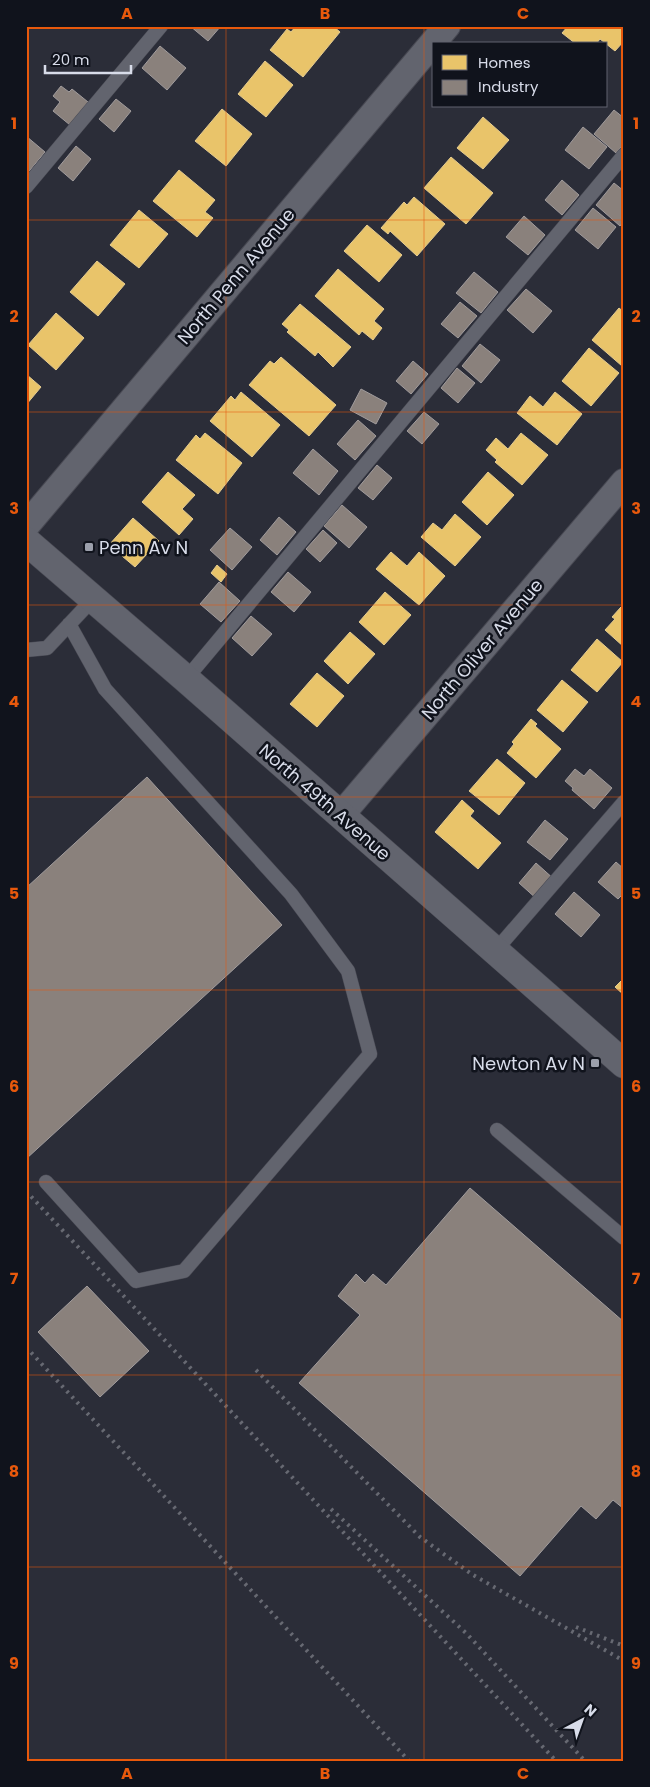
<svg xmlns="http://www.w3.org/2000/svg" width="650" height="1787" font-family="Poppins,sans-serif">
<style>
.homes{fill:#e9c46a;stroke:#e4cb90}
.industry{fill:#8a817c;stroke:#a19c9d}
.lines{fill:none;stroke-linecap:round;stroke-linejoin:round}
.service-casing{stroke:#484953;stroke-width:15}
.minor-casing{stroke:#484953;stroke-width:28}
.tertiary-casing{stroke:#484953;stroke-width:29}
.service{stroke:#62646e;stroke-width:14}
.minor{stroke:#62646e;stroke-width:26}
.tertiary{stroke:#62646e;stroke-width:28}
.rail{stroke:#676972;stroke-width:4;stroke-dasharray:2.5 5;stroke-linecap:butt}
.grid{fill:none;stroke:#e8590c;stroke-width:1;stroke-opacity:0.55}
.poi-dot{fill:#9b9fab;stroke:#10131c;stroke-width:2}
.labels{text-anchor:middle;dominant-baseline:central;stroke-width:5;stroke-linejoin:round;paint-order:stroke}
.street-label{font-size:18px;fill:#d8dce9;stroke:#10131c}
.poi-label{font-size:18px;fill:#d8dce9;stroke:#10131c;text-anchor:start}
.neatline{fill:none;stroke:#e8590c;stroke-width:2}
.grid-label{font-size:16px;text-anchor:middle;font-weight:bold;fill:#e8590c}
</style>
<rect width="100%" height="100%" fill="#2b2d38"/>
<path class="homes" d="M296,26h37l7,6 -37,45 -33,-27 17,-21 4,3z
M568,26h54l2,15 -9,10 -15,-12 -4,5h-20l-14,-11z
M265,61l28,24 -27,32 -28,-23z
M222,109l30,25 -26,32 -31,-25z
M483,117l26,23 -26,29 -26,-21z
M451,157l42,36 -27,31 -42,-36z
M179,170l36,30 -10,12 8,6 -16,19 -44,-36z
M414,197l31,27 -28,32 -27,-25 -2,3 -7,-6 23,-26 3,3z
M139,210l29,24 -29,34 -29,-23z
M367,225l35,30 -23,27 -35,-31z
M97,261l28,23 -27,32 -28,-24z
M338,269l46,40 -10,12 8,7 -9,12 -11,-9 -3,4 -44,-39z
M300,304l51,43 -18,20 -15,-15 -3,4 -28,-24 2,-2 -7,-6z
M619,308l5,4v52l-2,2 -30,-26z
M56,313l28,25 -28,32 -28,-25z
M589,348l30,25 -28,33 -29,-25z
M281,357l55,48 -27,31 -60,-51 21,-24 4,3z
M26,374l15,13 -15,18z
M241,392l39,33 -28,32 -42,-36 21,-25 4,4z
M555,392l27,22 -25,31 -40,-32 13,-17 13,11z
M205,433l37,30 -24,31 -42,-34 20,-25 4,4z
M521,433l27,22 -26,30 -27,-23 2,-2 -11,-10 10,-12 12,11z
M168,472l27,23 -13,14 11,10 -14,16 -37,-33z
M488,472l26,23 -27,30 -25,-23z
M455,514l26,23 -26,29 -34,-29 12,-14 9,7z
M133,518l26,23 -24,26 -26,-22z
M391,552l16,14 12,-14 26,24 -26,29 -43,-36z
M217,565l10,9 -6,8 -10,-9z
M385,592l26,23 -27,30 -25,-23z
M621,607l3,2v38l-19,-17 10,-11 -3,-2z
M350,632l25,22 -27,30 -24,-23z
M597,639l26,23 -26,30 -26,-22z
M317,673l27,23 -27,31 -27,-23z
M562,680l26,22 -25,30 -26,-22z
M531,719l6,5 -2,2 26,23 -25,29 -29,-25 7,-9 -2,-2z
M497,759l28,24 -26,32 -30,-24z
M462,800l12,11 -4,5 31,27 -23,26 -43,-37z
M624,978v17l-9,-8z"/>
<path class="industry" d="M190,26h31l-13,15z
M160,46l26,22 -19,22 -25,-22z
M61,86l8,6 3,-3 16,13 -18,23 -17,-14 7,-9 -7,-6z
M116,99l15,12 -17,21 -15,-13z
M614,110l10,8v26l-8,9 -22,-19z
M583,127l24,20 -18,22 -24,-19z
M26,136l19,16 -19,23z
M76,146l15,13 -18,22 -15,-13z
M562,180l17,15 -17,20 -17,-15z
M614,183l10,8v30l-4,5 -24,-21z
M593,208l23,19 -18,22 -23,-19z
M524,216l21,19 -17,20 -22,-18z
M474,272l24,20 -17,21 -25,-20z
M526,289l26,22 -19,22 -26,-23z
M460,302l17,14 -19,22 -17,-14z
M480,344l20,16 -19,23 -19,-17z
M413,361l15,13 -17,20 -15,-13z
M457,368l18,15 -17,20 -17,-15z
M361,389l26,14 -11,21 -26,-14z
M424,412l15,12 -17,20 -15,-13z
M358,420l18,16 -21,24 -18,-16z
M313,449l25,22 -19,24 -26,-22z
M377,465l15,13 -19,22 -15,-12z
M342,505l25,22 -18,21 -25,-22z
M279,517l17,15 -19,23 -17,-15z
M230,528l22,19 -20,23 -22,-20z
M323,530l14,13 -17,19 -14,-13z
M288,572l23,20 -17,20 -23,-20z
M219,582l21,19 -19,21 -21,-18z
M251,616l21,18 -20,22 -20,-18z
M575,769l9,7 6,-7 22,19 -18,21 -22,-19 1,-2 -8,-7z
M147,777l135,148 -256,234v-271z
M545,820l23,19 -18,21 -23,-18z
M616,862l8,7v24l-6,6 -20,-17z
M536,863l19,17 -17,20 -19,-17z
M574,892l26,23 -19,22 -26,-23z
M470,1188l154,134v187l-11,-9 -17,19 -15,-13 -61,70 -221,-193 61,-68 -22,-19 18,-22 9,9 8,-9 13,11z
M87,1286l62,65 -49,46 -62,-65z"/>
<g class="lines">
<g class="service-casing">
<path id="service" d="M26,187l135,-161
M26,650l21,-2 46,-49
M186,679l438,-524
M496,950l128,-148
M497,1130l127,108
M46,1182l90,99 48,-10 186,-217 -22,-83 -57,-77 -186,-205 -36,-65"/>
</g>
<g class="minor-casing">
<path id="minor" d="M26,526l421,-500
M341,815l283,-333"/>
</g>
<g class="tertiary-casing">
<path id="tertiary" d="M26,541l160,138 438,385"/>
</g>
<use href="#service" class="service"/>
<use href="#minor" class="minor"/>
<use href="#tertiary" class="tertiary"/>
<path class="rail" d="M26,1191l530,570
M26,1347l383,414
M256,1370l164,167 53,38 151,86
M331,1509l135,124 119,128
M576,1627l48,19"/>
</g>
<path class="grid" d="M226,26v1735M424,26v1735M26,220h598M26,412h598M26,605h598M26,797h598M26,990h598M26,1182h598M26,1375h598M26,1567h598"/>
<g class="poi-dot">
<rect x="84" y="542" width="10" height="10" rx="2.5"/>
<rect x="590" y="1058" width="10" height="10" rx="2.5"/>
</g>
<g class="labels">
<g class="street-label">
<text transform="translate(236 276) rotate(-50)">North Penn Avenue</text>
<text transform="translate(482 649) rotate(-50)">North Oliver Avenue</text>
<text transform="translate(325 802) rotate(41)">North 49th Avenue</text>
</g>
<g class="poi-label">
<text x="99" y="547">Penn Av N</text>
<text x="585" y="1063" text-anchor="end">Newton Av N</text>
</g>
</g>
<rect width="650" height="1787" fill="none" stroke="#10131c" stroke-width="55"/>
<rect x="432" y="42" width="175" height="65" fill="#10131c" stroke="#60636e"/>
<rect x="442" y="55" width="25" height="15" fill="#e9c46a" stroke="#60636e"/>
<text x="478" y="68" font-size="15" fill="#d8dce9">Homes</text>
<rect x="442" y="80" width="25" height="15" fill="#8a817c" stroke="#60636e"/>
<text x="478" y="92" font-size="15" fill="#d8dce9">Industry</text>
<g transform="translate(582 1720) rotate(41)" stroke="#10131c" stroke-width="4" paint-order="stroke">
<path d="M0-4L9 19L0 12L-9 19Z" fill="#d8dce9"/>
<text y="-8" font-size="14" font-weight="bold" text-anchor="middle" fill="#d8dce9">N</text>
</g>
<path d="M45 65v8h86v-8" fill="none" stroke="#d8dce9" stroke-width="2.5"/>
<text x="52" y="65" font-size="15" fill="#d8dce9" stroke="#10131c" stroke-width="4" paint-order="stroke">20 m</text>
<rect x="28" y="28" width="594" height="1732" class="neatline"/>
<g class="grid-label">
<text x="127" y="19">A</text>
<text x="325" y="19">B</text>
<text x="523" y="19">C</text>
<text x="14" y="129">1</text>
<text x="636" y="129">1</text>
<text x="14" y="322">2</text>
<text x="636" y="322">2</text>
<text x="14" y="514">3</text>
<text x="636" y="514">3</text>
<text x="14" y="707">4</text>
<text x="636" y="707">4</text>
<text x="14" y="899">5</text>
<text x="636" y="899">5</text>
<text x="14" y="1092">6</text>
<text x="636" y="1092">6</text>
<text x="14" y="1284">7</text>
<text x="636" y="1284">7</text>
<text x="14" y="1477">8</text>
<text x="636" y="1477">8</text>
<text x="14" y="1669">9</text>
<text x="636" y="1669">9</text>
<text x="127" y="1779">A</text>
<text x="325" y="1779">B</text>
<text x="523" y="1779">C</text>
</g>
</svg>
